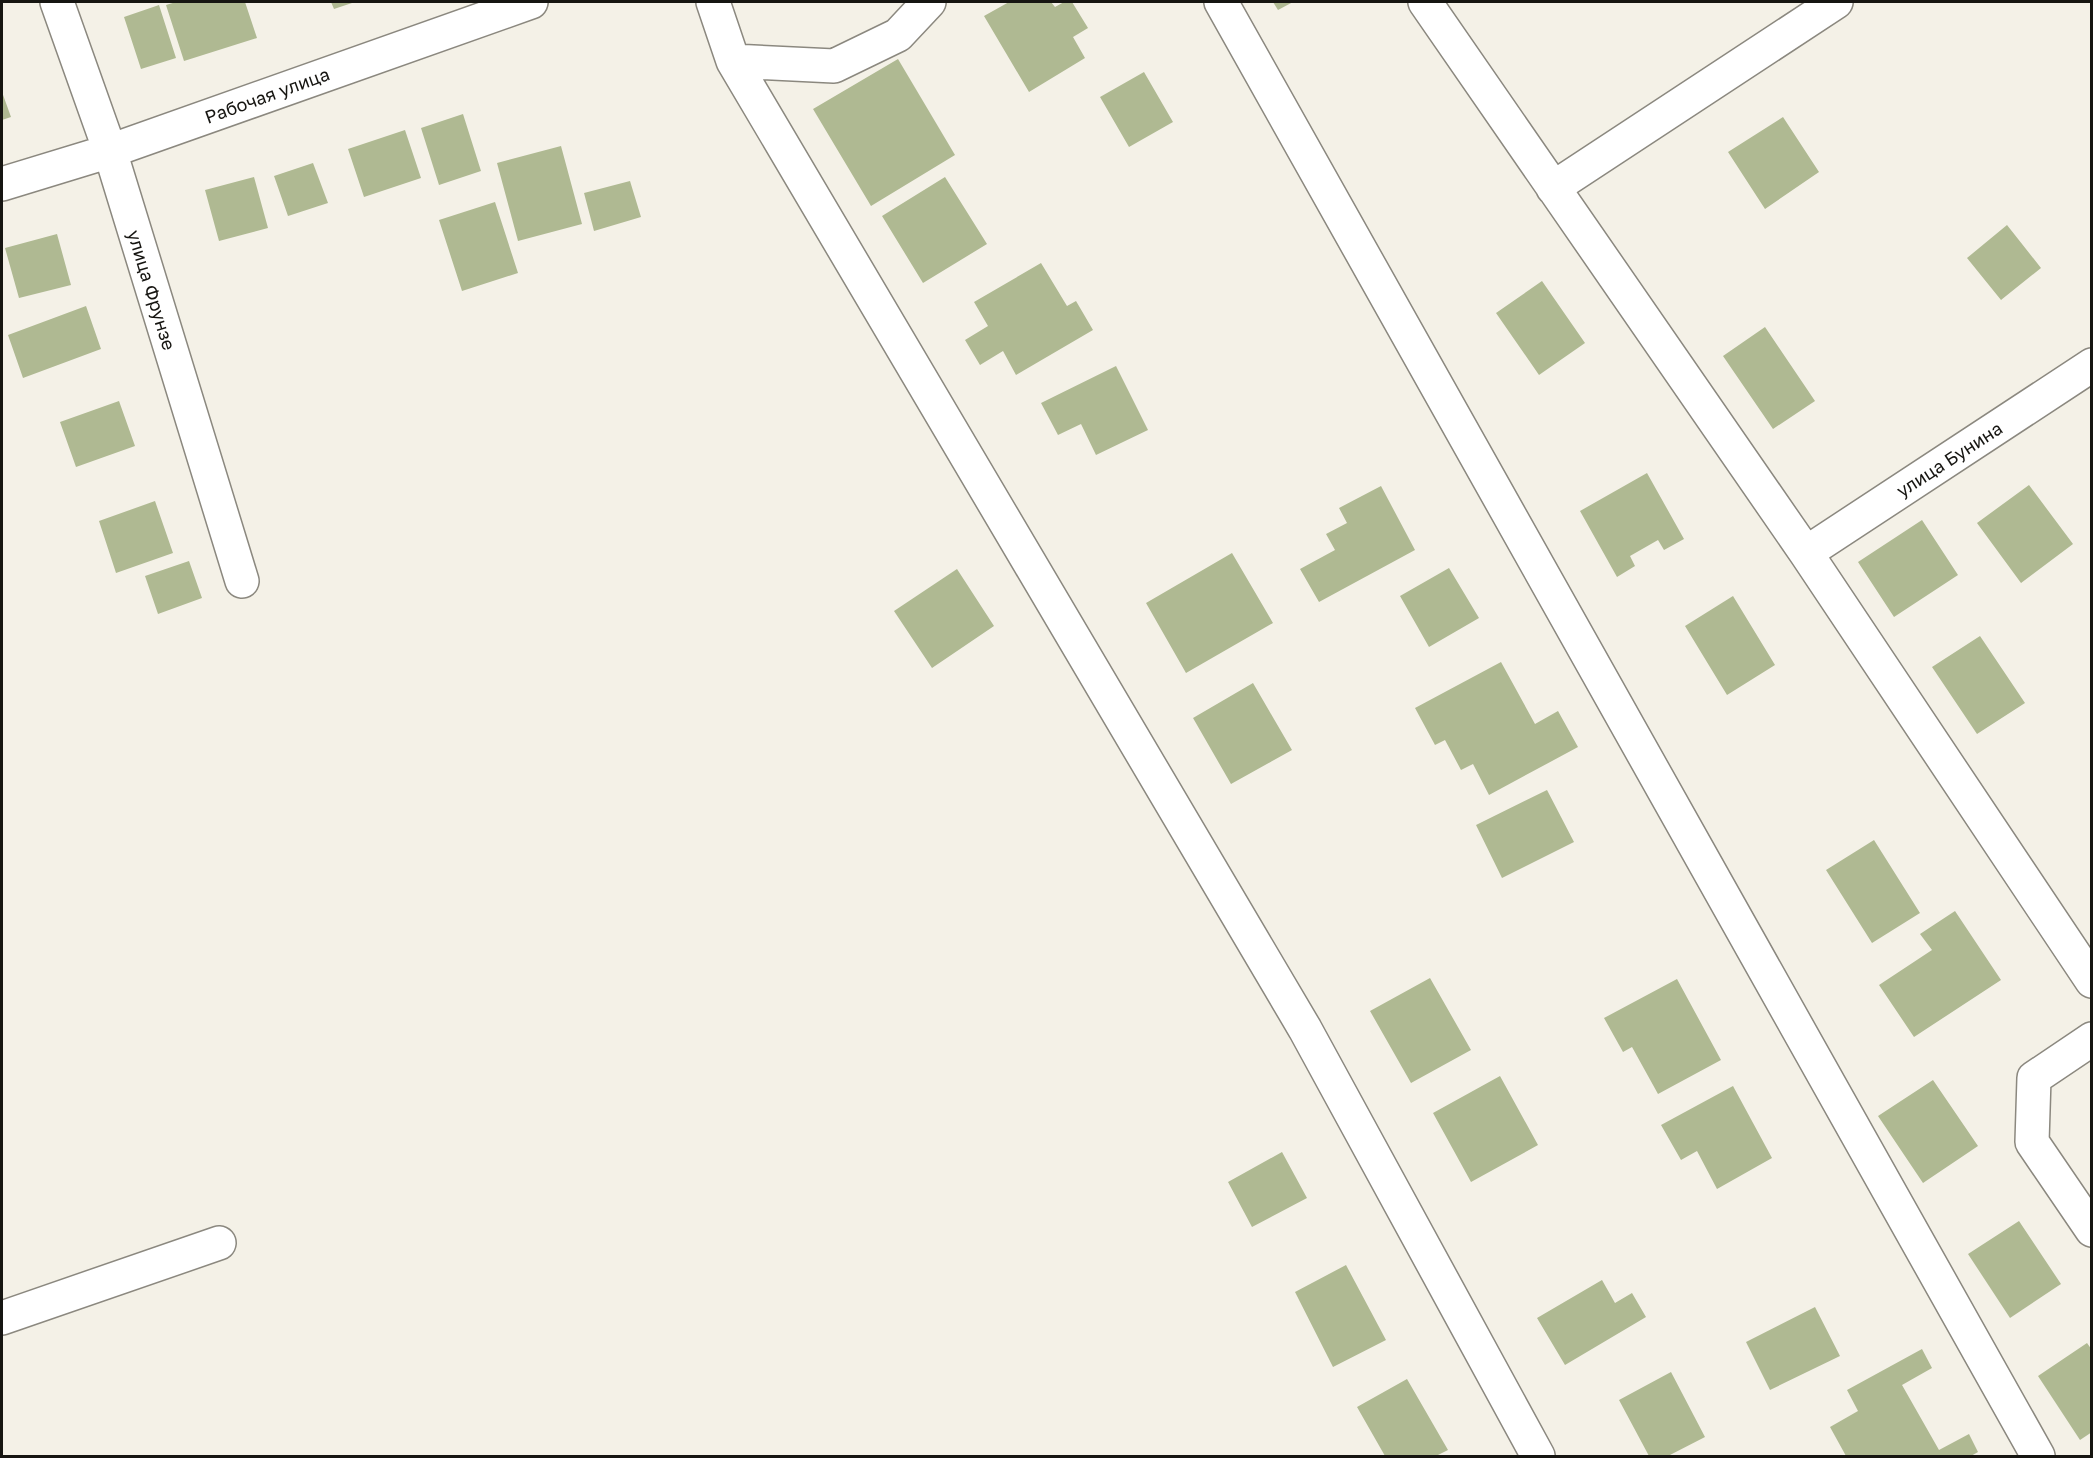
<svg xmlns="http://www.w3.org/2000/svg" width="2093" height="1458" font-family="'Golos Text',sans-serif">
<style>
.building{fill:#afb992}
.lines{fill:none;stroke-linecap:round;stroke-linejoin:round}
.minor-casing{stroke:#8b887f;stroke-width:36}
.minor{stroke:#fff;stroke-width:33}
.labels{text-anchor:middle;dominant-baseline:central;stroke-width:6;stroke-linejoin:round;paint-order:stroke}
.street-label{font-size:18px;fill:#161511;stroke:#fff}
</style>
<rect width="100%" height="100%" fill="#f4f1e7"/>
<path class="building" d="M176,2h69l12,36 -73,23 -18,-56z
M331,2h24l-21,7z
M1009,2h42l4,5 9,-5h8l16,26 -15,9 12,21 -56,34 -45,-76z
M1273,2h20l-15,8z
M159,5l17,53 -35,11 -17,-52z
M898,59l57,96 -84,51 -58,-97z
M1144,72l29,50 -44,25 -29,-50z
M2,92l9,25 -9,3z
M463,114l18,57 -42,14 -18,-57z
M1783,117l36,55 -54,37 -37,-57z
M405,130l16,48 -57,19 -16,-48z
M561,146l21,78 -64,17 -21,-78z
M313,163l15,40 -40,13 -14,-40z
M254,177l14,51 -49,13 -14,-51z
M945,177l42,67 -64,39 -41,-67z
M630,181l11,36 -47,14 -10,-38z
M495,202l23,71 -56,18 -23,-71z
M2007,225l34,43 -40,32 -34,-42z
M57,234l14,51 -52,13 -14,-50z
M1041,263l26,43 9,-5 17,29 -77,45 -13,-24 -23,14 -15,-25 23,-14 -14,-24z
M1542,281l43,62 -46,32 -43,-62z
M86,306l15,43 -78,29 -15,-43z
M1765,327l50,74 -42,28 -50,-73z
M1116,366l32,64 -52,25 -15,-31 -23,11 -17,-32z
M119,401l16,45 -59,21 -16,-45z
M1647,473l37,66 -20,11 -6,-10 -28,16 5,10 -18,11 -37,-66z
M2029,485l44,59 -52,39 -44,-60z
M1381,486l34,64 -96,52 -19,-33 35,-19 -9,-16 21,-11 -8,-15z
M155,501l18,52 -57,20 -17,-52z
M1922,520l36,55 -64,42 -36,-55z
M1232,553l41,70 -87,50 -40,-70z
M189,561l13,37 -44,16 -13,-38z
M1449,568l30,50 -50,29 -29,-51z
M957,569l37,57 -62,42 -38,-57z
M1733,596l42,69 -48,30 -42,-69z
M1980,636l45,67 -48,31 -45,-67z
M1501,662l34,62 23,-13 20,36 -89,48 -16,-31 -12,6 -16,-30 -10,5 -20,-37z
M1253,683l39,67 -61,34 -38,-66z
M1547,790l27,52 -72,36 -26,-53z
M1874,840l46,73 -48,30 -46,-73z
M1955,911l46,69 -87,57 -35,-52 53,-35 -12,-16z
M1430,978l41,72 -60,33 -41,-72z
M1677,979l44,81 -63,34 -26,-47 -9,5 -19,-34z
M1500,1076l38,69 -67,37 -38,-69z
M1933,1080l45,66 -55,37 -45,-67z
M1733,1086l39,72 -55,31 -20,-38 -16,9 -20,-35z
M1282,1152l25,46 -55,29 -24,-45z
M2019,1221l42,63 -51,34 -42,-64z
M1346,1265l40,75 -53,27 -38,-75z
M1602,1280l13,23 17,-10 14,24 -81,48 -28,-47z
M1815,1307l25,49 -70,34 -24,-48z
M2087,1343l5,7v82l-12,8 -42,-64z
M1922,1349l10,19 -30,17 37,65 30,-16 9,18 -7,4h-125l-16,-29 28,-16 -11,-21z
M1671,1372l34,65 -37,19h-19l-30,-56z
M1407,1379l41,71 -12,6h-51l-28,-49z"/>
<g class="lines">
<g class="minor-casing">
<path id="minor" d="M57,2l53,149 132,430
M713,2l20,59 572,968 233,427
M1221,2l817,1454
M1425,2l381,551 286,428
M733,61l101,5 64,-31 31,-33
M2,184l108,-33 421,-149
M1553,188l283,-186
M1806,553l286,-188
M2092,1039l-58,39 -2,64 60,88
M2,1318l217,-75"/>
</g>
<use href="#minor" class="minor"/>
</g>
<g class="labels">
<g class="street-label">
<text transform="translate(267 95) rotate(-20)">Рабочая улица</text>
<text transform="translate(152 290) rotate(73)">улица Фрунзе</text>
<text transform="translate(1949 459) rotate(-33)">улица Бунина</text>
</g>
</g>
<rect width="2093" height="1458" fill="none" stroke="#161511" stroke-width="6"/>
</svg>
